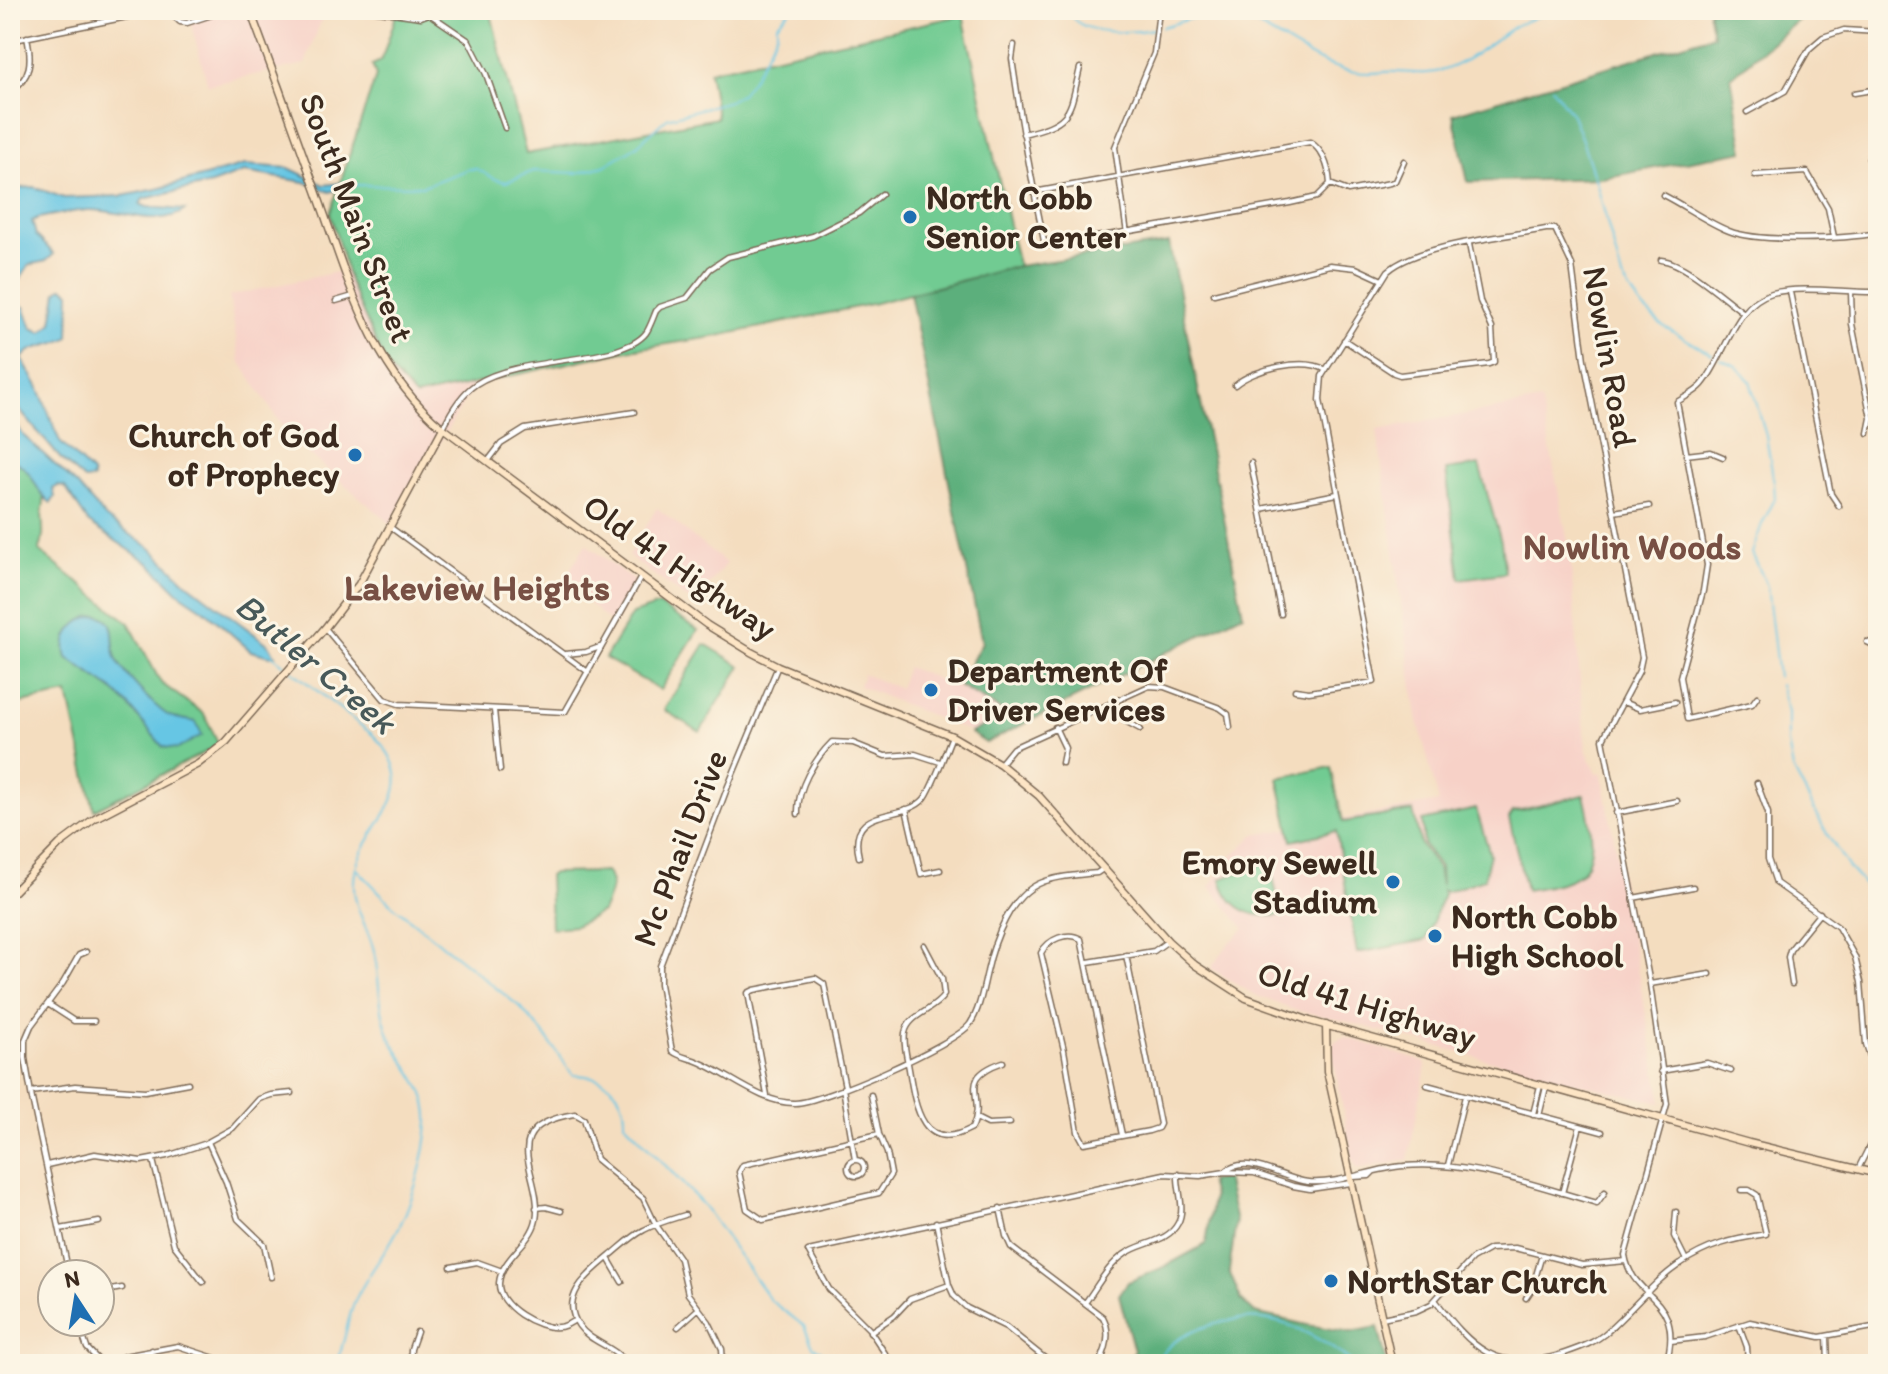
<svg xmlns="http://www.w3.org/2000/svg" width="1888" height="1374" font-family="Itim,sans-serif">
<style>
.built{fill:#f7d1c7}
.green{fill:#71cb92;stroke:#567a58;stroke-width:2}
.forest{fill:#5caf7c;stroke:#4c6c4d;stroke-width:2}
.water{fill:#66c6e4;stroke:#507881;stroke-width:2}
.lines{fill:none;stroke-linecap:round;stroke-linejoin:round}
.stream{stroke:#66c6e4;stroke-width:2}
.street-casing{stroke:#7c6956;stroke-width:7}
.secondary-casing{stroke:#7c6956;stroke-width:9}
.street{stroke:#fff;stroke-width:4}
.secondary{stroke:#fde5c5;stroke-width:6}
.poi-dot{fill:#1f6fb2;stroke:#fcf5e5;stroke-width:3}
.labels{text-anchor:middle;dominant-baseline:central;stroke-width:6;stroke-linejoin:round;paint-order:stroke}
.poi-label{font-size:34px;font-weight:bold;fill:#3b2a1e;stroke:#fcf5e5;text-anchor:start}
.street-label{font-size:34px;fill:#3b2a1e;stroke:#fcf5e5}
.neighbourhood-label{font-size:36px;font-weight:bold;fill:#785044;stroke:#fcf5e5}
.water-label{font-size:36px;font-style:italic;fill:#485959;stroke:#fcf5e5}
</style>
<rect width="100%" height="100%" fill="#fcf5e5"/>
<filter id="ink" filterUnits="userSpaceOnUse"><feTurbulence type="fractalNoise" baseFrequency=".0125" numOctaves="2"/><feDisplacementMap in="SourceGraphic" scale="16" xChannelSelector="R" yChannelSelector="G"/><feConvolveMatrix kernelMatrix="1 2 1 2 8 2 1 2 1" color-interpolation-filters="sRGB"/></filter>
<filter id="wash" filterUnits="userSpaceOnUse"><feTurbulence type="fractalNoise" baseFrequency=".006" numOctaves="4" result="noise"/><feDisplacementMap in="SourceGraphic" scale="32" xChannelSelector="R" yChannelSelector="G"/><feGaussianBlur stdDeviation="1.8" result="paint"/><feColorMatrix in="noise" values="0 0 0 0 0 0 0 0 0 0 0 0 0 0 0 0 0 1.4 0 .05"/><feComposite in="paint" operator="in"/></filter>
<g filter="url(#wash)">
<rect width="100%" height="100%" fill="#f4ddbf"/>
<path class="built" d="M187,10h138l-20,54 -97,21z
M346,270l129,114 -84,140 -102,-87 -49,-76 -11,-65z
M1541,401l29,152 14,180 3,19 10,22 5,-1 60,330 -112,-26 -205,-56 -54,-12 -38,-15 -42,-26 19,-26 15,-13 -35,-42 14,-23 30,-29 185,-33 -22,-85 -40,-287z
M657,508l69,55 -32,41 -66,-48z
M586,544l51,39 -23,42 -51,-44z
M907,667l49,19 50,27 -35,19 -112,-46 4,-12 36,14z
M1346,1037l78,25 2,4 -18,94 -51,9 -5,-11 -20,-109 1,-5 5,-5z"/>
<path class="green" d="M398,10h92l36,144 191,-36 -8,-47 254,-56 55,251 -147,38 -158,33 -91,14 -207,46 -30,-33 -35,-81 -20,-70 46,-137 -4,-11 9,-4z
M10,459c14,6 35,25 34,42 0,5 -2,9 -2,13 1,14 3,24 -3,37l90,72 32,60 43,31 15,31 -125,65 -26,-116 -58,11z
M1479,465l22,77 4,31 -45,6 -14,-109z
M659,605l39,25 -38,60 -55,-32 27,-44z
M705,644l36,22 -41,66 -36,-22z
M1331,767l12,55 70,-11 8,34 17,24 3,16 -1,-18 -16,-22 -2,-24 54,-12 14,45 -6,25 -38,13 -4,-2 1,5 -17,45 -69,13 -21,-122 -44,10 -14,-63z
M1584,795c6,26 19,71 -15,85 -13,6 -29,7 -43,10l-17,-72 4,-6z
M1263,863l8,4 10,48c-29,4 -52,-6 -60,-36z
M606,872c11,12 1,27 -4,40l-27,14 -24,2 -2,-52 4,-3z"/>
<path class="forest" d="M1708,10h102l-79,67 13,74 -142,27 -134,4 -15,-68 260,-79z
M1169,243l74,371 -257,129 -15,-10 35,-20 -47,-27 23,-44 -72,-348 108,-28z
M1226,1178l10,44 -7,49 12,29 14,13 52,12 44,7 27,-5 9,37h-257l4,-13 -15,-56 9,-13 36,-15 42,-23 7,-47 -4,-16z"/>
<path class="water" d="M245,165l44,3 35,17 26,-3 2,3 -22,7 -25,-10 -61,-10 -33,12 -68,15 -3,5 7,3 38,3c-25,19 -67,-1 -97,0 -17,1 -34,5 -50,8l-6,3 4,14 18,19 -8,7 -17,4 -9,14 -10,-1v-89l24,-2 30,11 58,-2 35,-7z
M63,287l7,5 -1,45c-14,10 -39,7 -47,22l16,27 22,56 32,31 1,6 -9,1 -23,-21 -51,-60v-100l14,8 8,21 10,4 10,-9 5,-31z
M10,416l14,20 53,49 29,33 46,31 36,35 81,61 6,10 -5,1 -19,-5 -48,-42 -24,-16 -30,-30 -60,-40 -24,-36 -7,-1 -5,3 2,8 -4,6c-19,-13 -14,-32 -41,-44z
M97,615c25,4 11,31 21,47 9,15 34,42 48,52 9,6 21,5 30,8l6,13 -25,14 -14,-2 -35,-42 -16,-16 -45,-31c-7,-22 9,-40 30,-43z"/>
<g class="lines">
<path class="stream" d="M1068,10c9,27 64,23 86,19
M1162,27c19,-4 39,-15 59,-13 32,3 69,33 99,47 22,10 41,14 64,11 14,-1 29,2 43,1 33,-2 59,-28 85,-45 11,-8 27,-9 37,-18
M1552,88l20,27 10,25 15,45 25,93 18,27 23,21 49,28
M349,185l74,1 46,-17h8l18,10 11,3 28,-11 43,2 27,-7 31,-19 32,-29 62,-17 12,-7 13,-17 23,-44v-9l14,-14
M1720,359l16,7 14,15 16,55 8,47 1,16 -13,25 -10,29 15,33 11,91
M272,655l101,80c64,62 -23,93 -19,153 1,22 15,42 20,63 6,28 4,57 15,84 13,29 41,53 39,87 -2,35 -17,87 -35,116 -12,21 -28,40 -38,63 -9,20 -9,43 -20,63
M1780,685l8,27v31l5,26 34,65 22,34 19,21 10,5
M356,868l35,36 129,103 24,27 29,41c31,0 53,15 52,48l79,83 66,94 34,26 9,20 17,11 1,7
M1156,1364c9,-19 24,-27 43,-35 63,-25 104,-3 156,35"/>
</g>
</g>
<g filter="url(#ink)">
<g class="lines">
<g class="street-casing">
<path id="street" d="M103,10l3,10
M167,10l13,12 7,1 40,-13
M371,10l50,7 18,-7
M431,15l38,26 17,33 19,54
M10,41l151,-31
M1014,45l-2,14c9,63 20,125 33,187l245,-43 27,-6 13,-13c-1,-15 -6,-33 -20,-42l-276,50
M10,92c22,-15 22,-31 17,-55
M1854,93l24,-4
M1747,112l38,-21 24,-42 14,-12 21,-7 34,2
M1023,134c50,-12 46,-20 57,-66
M1869,159l7,9 2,10
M1755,175l52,-3 21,36 6,29
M1330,184l18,7 42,-8 5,-2 9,-20
M1663,195c22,11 43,27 66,36 30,12 116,8 149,2
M1127,234l-12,-87 39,-94 5,-43
M1661,260c24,2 62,38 83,53
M1790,292l41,202 8,12
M1851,292l1,32 19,94 -3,15
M1214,294l116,-29 26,3 26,12
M336,301l17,-5
M1344,340l50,33 6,2 89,-11 5,-2 -2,-34 -12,-27 -11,-57
M1235,385c18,-16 69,-28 91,-15
M443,428c8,-17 18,-34 33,-44 33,-22 99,-22 138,-33 11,-4 24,-8 32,-18 4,-6 7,-15 10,-22l4,-4 27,-9 23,-29 18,-12 85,-21 46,-23 23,-19
M1686,455l25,-3 12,5
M488,461l13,-17 24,-15 109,-17
M1251,463l30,151
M1261,509l76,-15
M1614,512l35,-6
M390,527l198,145
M1874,565l4,1
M325,628l59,71 15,5 166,8 76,-135
M1867,642l11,5
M565,654l21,-2 14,-5
M778,666l-50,120 -68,180v18l12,67c8,6 14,6 22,9 33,12 65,43 100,43 26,1 162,-59 176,-79 10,-15 13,-36 17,-52 7,-32 23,-78 56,-90 17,-7 37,-7 54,-9l6,-4
M1295,690l14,2 65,-10 -54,-282 2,-24 66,-105c32,-27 115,-34 158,-42h9l17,36 12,95 58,297 -3,14 -36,68 47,245 17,120 -42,151c7,46 61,40 41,109
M1757,697l-5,7 -65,15 -7,-42 23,-86 4,-26 -30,-163c9,-6 18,-9 25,-17 24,-28 31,-81 70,-92 30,-8 74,0 106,-1
M1114,700l11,21 15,8
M1623,702l17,7 35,-7
M494,710l6,60
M1055,727l10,21 -3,15
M1000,764l13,-16 136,-62 15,1 56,21 8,6 2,13
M1757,783l11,30v46l8,24 62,44 17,30 6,25 5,62 12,36
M906,809l15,65 19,-4
M1616,813l61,-12
M798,814c-1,-26 16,-54 34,-72l21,1 32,13 30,-2 25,8
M859,857c-13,-53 45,-35 65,-58 8,-9 22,-49 28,-63
M1633,898l60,-11
M924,945l18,34 2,16c-10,16 -35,19 -39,38 -2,12 2,24 4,36 6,37 13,86 63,59 16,-32 -18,-49 31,-66
M1088,962l66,-11 14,-10
M1650,984l60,-10
M1792,984l-4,-27 2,-7 30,-37
M48,1004l26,17h20
M1661,1071l46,-8 24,8
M1427,1085l175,47
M843,1088l12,72
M31,1092l44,-6 70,5 43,-8
M767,1095l-19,-102 6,-3 61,-12 9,6 21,103
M871,1095l8,39 8,19 4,21 -12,19 -116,27 -16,-11 -8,-37 4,-7 136,-31
M1533,1114l7,-28
M1539,1116l7,-29
M976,1118l12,6 22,-1
M1122,1135l-41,-196c-13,-8 -33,0 -40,14l23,97 14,82 6,11 65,-12 9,-3 2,-4 -34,-169
M208,1142l18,40 12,37 26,25 7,33
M153,1160l21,85 29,37
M848 1168a8 8 0 1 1 16 0a8 8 0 1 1-16 0Z
M47,1165l48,-11 46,7 26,-5 37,-12 29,-16 26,-29 12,-4 21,-2
M1448,1165l17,-69
M1858,1169l20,-40
M1225,1172c22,-20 59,8 83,10 30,3 65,-14 96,-16 65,-6 131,20 193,37l8,-11
M1353,1177l16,-1 4,-4
M1562,1193l18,-67
M536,1208l10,-1 15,4
M1000,1208l6,28 5,11 92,70c8,15 4,32 -4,47
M1676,1212l-2,24 12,24
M936,1222l13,63 5,11 13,12 39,19 46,37
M60,1229l39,-7
M608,1258l14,24
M451,1267l26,-5 25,9
M69,1274l-37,-175 -7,-41v-18l6,-14 32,-43 16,-28 7,-3
M100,1292l22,-4
M1526,1298l6,-9 10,-34
M1436,1301c35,46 60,73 123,54 17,-6 35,-11 49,-24 24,-21 45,-49 72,-67 27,-19 54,-25 86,-30l-9,-39 -8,-5h-8
M1085,1303c12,-16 23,-38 40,-49 16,-12 43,-11 53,-31 8,-15 -1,-33 0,-49
M1382,1318l34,-7 15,-7 41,-45 18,-10 25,-1 67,17 44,-4
M575,1320c-5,3 -10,7 -17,7 -20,2 -60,-20 -59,-44 2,-25 32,-39 37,-63 9,-44 -45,-93 39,-106l9,5 12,40 47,39 13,27 24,34 8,35 21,28 13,27 1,15
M78,1322l9,26 15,16
M1739,1325l8,22 1,17
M678,1327l20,-18
M10,1329l7,35
M870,1332l24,-16 16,-17 39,-14
M1827,1336l1,28
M1671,1341l34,-4 45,-15 70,15 58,-11
M152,1350l3,14
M109,1364l15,-8 54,-10 55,18
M410,1364l1,-15 6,-17
M627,1364c-12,-18 -36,-21 -48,-38 -21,-30 11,-53 31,-70 11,-9 22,-20 34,-26 13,-7 28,-11 41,-15
M892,1364l-23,-35 -40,-40 -21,-38 356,-77 36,2 25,-4 29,1 39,13 17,3 41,-6"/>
</g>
<g class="secondary-casing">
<path id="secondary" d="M250,10c22,59 44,119 65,178 31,85 55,181 128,240l264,197 44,27 27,14 174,70 48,28 39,32 129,145 27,24 51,33 64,23 439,122 129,31
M10,895l50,-51 35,-26 103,-54 28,-22 99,-114 34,-44 84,-156
M1326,1025l1,46 65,293"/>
</g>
<use href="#street" class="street"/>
<use href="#secondary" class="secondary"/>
</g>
</g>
<g class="poi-dot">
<circle cx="910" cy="217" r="8"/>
<circle cx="355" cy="455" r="8"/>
<circle cx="931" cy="690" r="8"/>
<circle cx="1393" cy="882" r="8"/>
<circle cx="1435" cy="936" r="8"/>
<circle cx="1331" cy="1281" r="8"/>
</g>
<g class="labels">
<g class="poi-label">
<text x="926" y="197">North Cobb<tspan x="926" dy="39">Senior Center</tspan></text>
<text x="339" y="435" text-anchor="end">Church of God<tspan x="339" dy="39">of Prophecy</tspan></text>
<text x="947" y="670">Department Of<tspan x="947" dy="39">Driver Services</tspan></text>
<text x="1377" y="862" text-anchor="end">Emory Sewell<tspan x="1377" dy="39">Stadium</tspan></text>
<text x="1451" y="916">North Cobb<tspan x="1451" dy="39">High School</tspan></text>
<text x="1347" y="1281">NorthStar Church</text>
</g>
<g class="street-label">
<text transform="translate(357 218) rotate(69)">South Main Street</text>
<text transform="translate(1610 357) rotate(80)">Nowlin Road</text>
<text transform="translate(680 567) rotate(35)">Old 41 Highway</text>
<text transform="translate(680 848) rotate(-69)">Mc Phail Drive</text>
<text transform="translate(1367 1005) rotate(17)">Old 41 Highway</text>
</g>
<g class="neighbourhood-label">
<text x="1632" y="546">Nowlin Woods</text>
<text x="477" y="587">Lakeview Heights</text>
</g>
<g class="water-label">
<text transform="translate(316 663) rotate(40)">Butler Creek</text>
</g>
</g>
<rect width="1888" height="1374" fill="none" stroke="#fcf5e5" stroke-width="40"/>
<g transform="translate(76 1298) rotate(348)"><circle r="38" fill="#fcf5e5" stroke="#afa495" stroke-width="2"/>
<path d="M0-6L14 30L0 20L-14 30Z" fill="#1f6fb2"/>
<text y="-12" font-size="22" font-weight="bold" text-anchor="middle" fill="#3b2a1e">N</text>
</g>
</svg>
